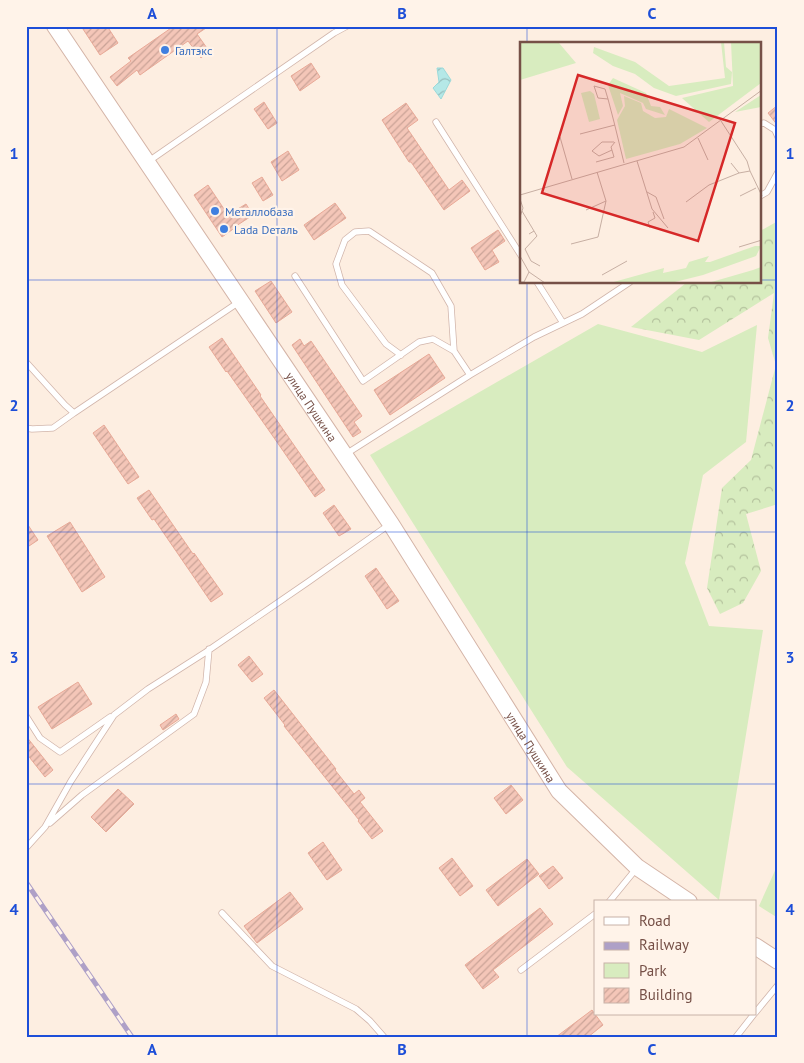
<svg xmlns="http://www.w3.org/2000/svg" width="804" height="1063" font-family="'PT Sans',sans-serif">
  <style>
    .green { fill: #d8ecbf }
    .forest { fill: url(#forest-crowns) }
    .water { fill: url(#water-waves); stroke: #9bdada }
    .building { fill: url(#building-hatch); stroke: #e8a997 }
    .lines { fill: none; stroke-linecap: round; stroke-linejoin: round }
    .service-casing { stroke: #d1b5ab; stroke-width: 7 }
    .secondary-casing { stroke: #d4b4a7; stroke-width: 18 }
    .service { stroke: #fff; stroke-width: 5.5 }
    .secondary { stroke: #fff; stroke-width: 16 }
    .rail-casing { stroke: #aea0c7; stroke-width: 5 }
    .rail { stroke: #fff3e9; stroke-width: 3; stroke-dasharray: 9; stroke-linecap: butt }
    .grid { fill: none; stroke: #1d4ed8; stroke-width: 1; stroke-opacity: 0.55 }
    .shop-dot { fill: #3f7fe0; stroke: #fff3e9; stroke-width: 2 }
    .labels { text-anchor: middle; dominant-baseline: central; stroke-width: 4.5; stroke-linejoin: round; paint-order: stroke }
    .shop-label { font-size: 12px; fill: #366cbe; stroke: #fff3e9; text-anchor: start }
    .street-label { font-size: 12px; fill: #765047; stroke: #fff3e9 }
    .inset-road { fill: none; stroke: #c7afa3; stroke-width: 1 }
    .view { fill: #d62828; fill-opacity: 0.15; stroke: #d62828; stroke-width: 2.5 }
    .inset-edge { fill: none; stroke: #765047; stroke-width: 2.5 }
    .neatline { fill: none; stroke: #1d4ed8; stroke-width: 2 }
    .grid-label { font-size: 16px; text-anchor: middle; font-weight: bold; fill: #1d4ed8 }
  </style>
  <defs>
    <pattern id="forest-crowns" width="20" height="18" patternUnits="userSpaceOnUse" patternTransform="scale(1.25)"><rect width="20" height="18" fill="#d8ecbf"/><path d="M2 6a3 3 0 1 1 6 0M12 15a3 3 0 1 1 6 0" fill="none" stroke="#b4c29d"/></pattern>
    <pattern id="water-waves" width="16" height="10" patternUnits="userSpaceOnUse" patternTransform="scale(1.25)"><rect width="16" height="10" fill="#b5e8e7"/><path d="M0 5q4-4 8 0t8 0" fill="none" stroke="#98bebd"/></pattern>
    <pattern id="building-hatch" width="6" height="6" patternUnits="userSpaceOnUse" patternTransform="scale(1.25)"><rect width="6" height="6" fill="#f4c6b8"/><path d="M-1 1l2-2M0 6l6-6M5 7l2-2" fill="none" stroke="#caa397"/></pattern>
  </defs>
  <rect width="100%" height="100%" fill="#fdeee1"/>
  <path class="green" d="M598 324 702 352 757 325 746 442 703 475 685 563 709 626 763 630 719 900 567 767 370 455Z
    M778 864V918L759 906Z"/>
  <path class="forest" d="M778 221V504L746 514 761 571 743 603 720 614 707 588 722 488 751 460 776 365 768 338 774 293 699 340 631 327 686 283 760 282V231Z"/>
  <path class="water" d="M437 68H443L451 80 441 99 433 88 439 82Z"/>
  <path class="building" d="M81 26H107L118 43 100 55Z
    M174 26H209L197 34 209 51 201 58 188 41 140 75 137 70 117 86 110 77 131 61 128 58Z
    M311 63 320 77 300 91 291 76Z
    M264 102 277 123 268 129 254 109Z
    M406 103 418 120 407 128 449 190 462 180 470 191 444 210 411 162H409L382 120Z
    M778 105V126L768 113Z
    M288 151 299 170 282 181 271 162Z
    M262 177 273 195 263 201 252 183Z
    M208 185 228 215 246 204 253 215 236 226V227L222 237 194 195Z
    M335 203 346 218 314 240 304 225Z
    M498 230 505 241 492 250 499 262 485 270 471 248Z
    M271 281 292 312 276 323 255 291Z
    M222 338 261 395 260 396 325 490 315 497 270 432 227 371 226 372 209 347Z
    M300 339 304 346 311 341 362 416 354 422 361 432 353 437 292 345Z
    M429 354 445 378 390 415 374 390Z
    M104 425 139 477 128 484 93 433Z
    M149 490 193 554 194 553 223 594 211 602 154 519 152 520 137 498Z
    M334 505 351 529 339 536 323 513Z
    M26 522 38 540 26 548Z
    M70 522 105 577 82 592 47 536Z
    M376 568 399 601 387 609 365 576Z
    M249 656 263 674 252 682 238 665Z
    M78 682 92 704 52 729 38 707Z
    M274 690 336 769 335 770 354 794 359 790 365 798 360 802 383 831 372 839 358 821 359 820 284 726 285 725 264 698Z
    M176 714 179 719 163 730 160 725Z
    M26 736 53 770 45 777 26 753Z
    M511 785 523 800 506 814 494 798Z
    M118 789 134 804 106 832 91 817Z
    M323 842 342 870 327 880 308 853Z
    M452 858 473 886 460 896 439 868Z
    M527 859 539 874 498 906 486 890Z
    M553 866 563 878 549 889 539 876Z
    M290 892 303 909 257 943 244 926Z
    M540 908 553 924 493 970 499 977 483 989 465 965Z
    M592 1010 603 1025 588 1037H556Z"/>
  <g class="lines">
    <defs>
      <path id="service" d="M436 122 522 257
        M760 124 764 123 775 130 778 137
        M149 161 334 33 347 26
        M760 196 767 192 778 172
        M295 276 363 381 419 342 433 339 454 351 470 375
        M537 282 563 323
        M401 355 386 344 342 285 336 264 345 240 355 232 369 231 432 273 451 306 454 351
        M26 362 65 405 74 413 239 302
        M26 428 32 429 53 428 74 413
        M346 454 470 375 534 337 582 314 630 282
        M26 716 40 738 60 752 110 717
        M50 823 82 795 194 714 206 682 209 649
        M26 848 45 827 71 781 114 715 148 689 206 652 308 582 390 524
        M609 902 636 869
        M222 913 272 966 356 1009 370 1021 384 1037
        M521 970 595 914
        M755 1013 778 985
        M736 1037 754 1014"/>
      <g id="secondary">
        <path id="s1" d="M55 26 391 524 559 791 637 867 689 902"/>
        <path d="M755 946 778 961"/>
      </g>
    </defs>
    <use href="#service" class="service-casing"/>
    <use href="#secondary" class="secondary-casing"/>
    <use href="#service" class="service"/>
    <use href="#secondary" class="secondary"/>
    <defs>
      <path id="rail" d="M26 882 132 1037"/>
    </defs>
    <use href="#rail" class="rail-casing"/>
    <use href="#rail" class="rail"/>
  </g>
  <path class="grid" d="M277 26V1037M527 26V44M26 280H522M760 280H778M527 282V1037M26 532H778M26 784H778"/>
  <g class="shop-dot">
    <circle cx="165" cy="50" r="5"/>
    <circle cx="215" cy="211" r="5"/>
    <circle cx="224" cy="229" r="5"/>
  </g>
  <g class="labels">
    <g class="shop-label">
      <text x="175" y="50">Галтэкс</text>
      <text x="225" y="211">Металлобаза</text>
      <text x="234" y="229">Lada Dеталь</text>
    </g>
    <g class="street-label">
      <text stroke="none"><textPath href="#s1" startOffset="459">улица Пушкина</textPath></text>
      <text stroke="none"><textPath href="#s1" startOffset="864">улица Пушкина</textPath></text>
    </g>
  </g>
  <g transform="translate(520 42)">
    <rect width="241" height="241" fill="#fdeee1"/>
    <path d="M0 0 39 1 56 21 0 38ZM211 0H241V41L189 80 162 56 213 44ZM70 49 74 52 80 77 69 80 61 51ZM241 53V65L215 70ZM104 54 121 61 123 69 135 76 146 75 149 67 187 86 160 102 106 117 97 78 105 64Z" fill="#d8ecbf"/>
    <path d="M201 0H204L206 25 212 30 211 42 156 54 134 46 115 32 93 24 73 11 74 5 115 20 149 44 205 36ZM93 36 126 51 131 64 140 65 145 73 126 67 123 61 100 51 103 64 98 73 88 43ZM235 204H241L236 214 183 233 151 241H90L144 226 143 231 166 226 169 220 189 214 185 220H190ZM241 225V241H188L233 228Z" fill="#d8ecbf"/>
    <path class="inset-road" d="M88 57 78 56 74 44 85 47 88 57 94 80 104 121M201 79 227 119 230 129 219 131 211 121M60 92 95 83M40 95 52 137M178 96 188 118M92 108 79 114 72 109 82 100H94M117 119 132 167 148 186M76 120 94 115 91 105 95 100M230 129 242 154M127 150 136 155 144 177M0 153 164 105 242 48M220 154 236 146M0 157 3 166 0 175M166 160 189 143 219 131M66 168 86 159 77 130M2 169 14 189 9 192M130 186 128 180 135 176 133 170M14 189 17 194 5 207 11 219 20 224M51 202 78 195 86 159M219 205 242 198M0 214 9 230 25 241M82 233 107 219M0 240H4L9 230"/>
    <path class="view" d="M58 33 215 81 178 199 22 151Z"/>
    <rect width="241" height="241" class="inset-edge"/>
  </g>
  <rect width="804" height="1063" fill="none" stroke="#fff3e9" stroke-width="55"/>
  <rect x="594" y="900" width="162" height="115" fill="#fff3e9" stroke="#c8b2a8"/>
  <rect x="604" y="917" width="25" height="8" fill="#ffffff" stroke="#c8b2a8"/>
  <text x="639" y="926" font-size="15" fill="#765047">Road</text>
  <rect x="604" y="942" width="25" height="8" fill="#aea0c7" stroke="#c8b2a8"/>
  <text x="639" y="950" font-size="15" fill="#765047">Railway</text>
  <rect x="604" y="963" width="25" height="15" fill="#d8ecbf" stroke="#c8b2a8"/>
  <text x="639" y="976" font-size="15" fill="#765047">Park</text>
  <rect x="604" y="988" width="25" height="15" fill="url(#building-hatch)" stroke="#c8b2a8"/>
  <text x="639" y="1000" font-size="15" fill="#765047">Building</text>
  <rect x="28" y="28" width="748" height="1008" class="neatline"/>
  <g class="grid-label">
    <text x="152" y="19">A</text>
    <text x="402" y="19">B</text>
    <text x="652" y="19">C</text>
    <text x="14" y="159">1</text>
    <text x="790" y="159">1</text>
    <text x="14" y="411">2</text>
    <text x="790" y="411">2</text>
    <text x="14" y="663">3</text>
    <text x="790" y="663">3</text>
    <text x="14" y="915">4</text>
    <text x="790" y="915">4</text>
    <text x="152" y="1055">A</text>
    <text x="402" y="1055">B</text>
    <text x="652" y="1055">C</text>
  </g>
</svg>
